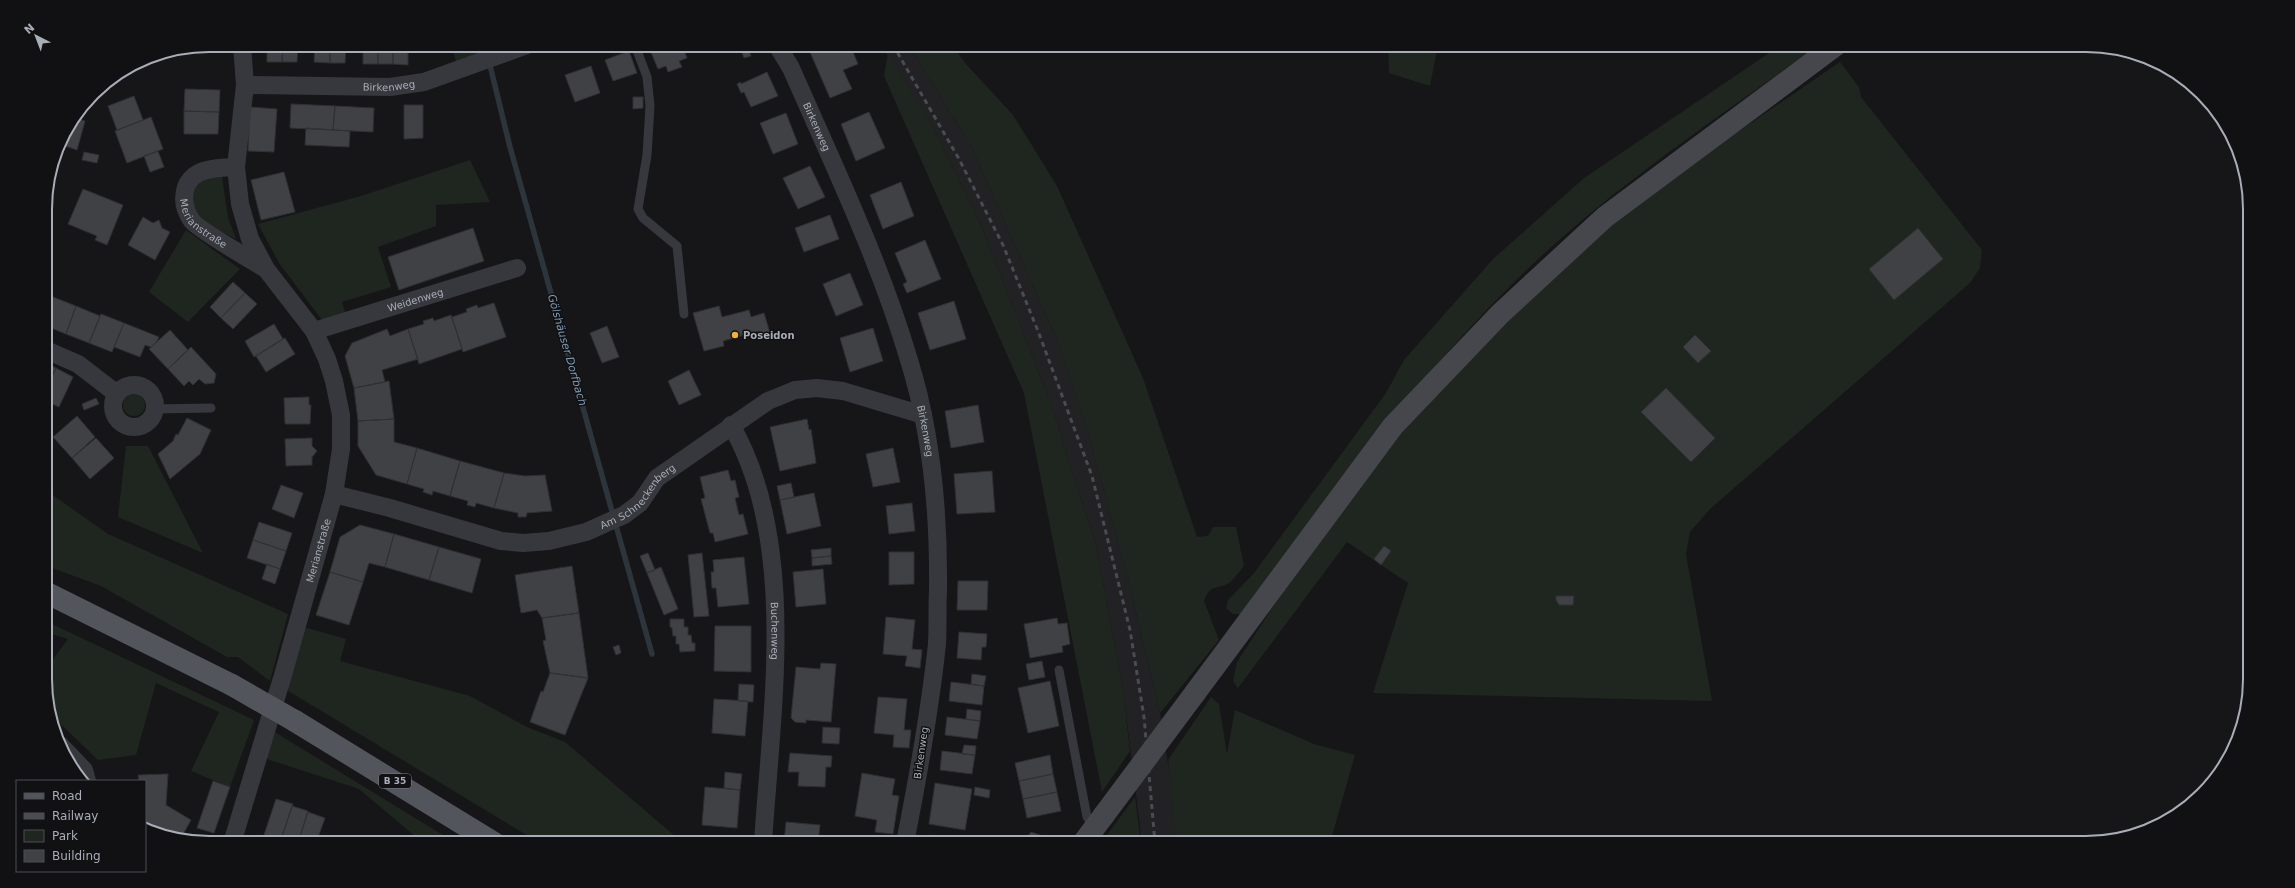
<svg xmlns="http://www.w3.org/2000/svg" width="2295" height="888" font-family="'DejaVu Sans',sans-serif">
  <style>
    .built { fill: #222225 }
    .green { fill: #1e261f }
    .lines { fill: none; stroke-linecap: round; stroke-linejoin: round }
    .stream { stroke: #2c353c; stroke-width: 5.5 }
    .building { fill: #404145; stroke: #303034 }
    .lane { stroke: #37383d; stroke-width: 9 }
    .street { stroke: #37383d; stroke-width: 18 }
    .secondary { stroke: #45474d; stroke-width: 22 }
    .primary { stroke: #53555c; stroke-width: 22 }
    .rail { stroke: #4a4c52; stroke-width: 3; stroke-dasharray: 5 4; stroke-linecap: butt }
    .secondary-bridge { stroke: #45474d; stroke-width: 22 }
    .primary-bridge { stroke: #53555c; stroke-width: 22 }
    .poi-dot { fill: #f2b134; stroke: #111113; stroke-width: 1.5 }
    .labels { text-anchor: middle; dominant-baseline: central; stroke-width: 3; stroke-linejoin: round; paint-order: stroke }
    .shield { fill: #111113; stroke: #7b7e86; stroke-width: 1 }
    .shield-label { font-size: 9px; font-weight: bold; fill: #a8adb8 }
    .street-label { font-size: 10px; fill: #a8adb8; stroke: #111113 }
    .poi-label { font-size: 10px; font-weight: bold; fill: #a8adb8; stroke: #111113; text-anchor: start }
    .water-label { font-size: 11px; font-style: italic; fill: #7f9bb3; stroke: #111113 }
    .rim { fill: none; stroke: #a8adb8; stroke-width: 2 }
  </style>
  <rect width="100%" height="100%" fill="#161618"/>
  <path class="built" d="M881 45H909L972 148 1055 335 1090 440 1129 583 1160 713 1171 783 1176 843H1142L1123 689 1096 545 1050 402 981 225 933 127Z"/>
  <path class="green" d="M451 45H516L459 71Z
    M909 45H952L966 64 1013 115 1057 186 1143 378 1197 537 1208 536 1213 527H1236L1244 566C1240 571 1234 579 1229 583 1216 590 1210 584 1204 601L1219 640 1160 713 1129 583 1090 440 1055 335 972 148Z
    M1388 45H1438L1430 86 1389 73Z
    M1781 45H1818C1722 115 1621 181 1535 262 1423 368 1334 493 1241 614H1233L1226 608 1228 600 1254 573 1386 393 1404 360 1493 259 1584 178Z
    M888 54 933 127 981 225 1050 402 1096 545 1123 689 1130 751 1102 792 1024 393 884 76Z
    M1840 62 1859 87 1861 97 1982 250 1980 268 1970 283 1710 509 1690 532 1686 554 1712 701 1373 693 1408 583 1347 542 1238 688 1233 681 1237 662 1295 573 1422 405 1497 328 1637 201Z
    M470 160 490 202 436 205V226L378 247 391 287 342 302 346 315 322 320 279 263 258 224 361 196Z
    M212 176H222L228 217 236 239C225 233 210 227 201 219 183 202 192 184 212 176Z
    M186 230 240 269 188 322 149 292Z
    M123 405a11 11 0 1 1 22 0a11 11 0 1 1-22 0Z
    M126 446H148L203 553 118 517Z
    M47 491 108 534 288 614 270 681 238 657H227L101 586 47 566Z
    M48 622 254 720 230 787 191 771 219 712 156 683 136 755 98 760 49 713 48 666 68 639 48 633Z
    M304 627 346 639 340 661 470 696 527 727 565 742 683 843H540L285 689Z
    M1211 697 1219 704 1227 754 1235 710 1314 744 1355 755 1330 843H1176L1168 760Z
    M273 731 456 843H423L359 789 264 758Z
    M1135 797 1141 843H1101Z"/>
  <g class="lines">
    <path class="stream" d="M485 45 510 147 652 654"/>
  </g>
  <path class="building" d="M209 45H220L221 49 187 54 186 50Z
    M267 45H283L282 62H267Z
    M283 45H298L297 62H282Z
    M315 45H330V63L314 62Z
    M330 45H346L345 63H330Z
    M363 45H378V64H363Z
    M378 45H393V64H378Z
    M393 45H408V65L393 64Z
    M648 45H682L687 58 679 61 682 67 668 72 666 66 658 69Z
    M714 45H730L716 51Z
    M739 45H747L751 56 744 58Z
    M827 45H850L858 64 843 70 852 89 830 98 810 52Z
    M629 51 637 73 613 81 605 60Z
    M591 66 600 93 575 102 565 75Z
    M767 72 778 96 751 107 744 92 741 93 737 84 741 82V84Z
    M185 89 220 90 219 112 184 111Z
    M134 96 143 120 117 130 108 106Z
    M633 97H643V108L633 109Z
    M291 104 335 106 333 130 290 128Z
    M404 105H423V138L404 139Z
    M335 106 374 108 373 132 333 130Z
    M250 107 277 109 274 152 248 151Z
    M184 111 219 112 218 134H184Z
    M869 112 885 148 856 161 841 124Z
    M786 113 798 144 773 154 760 123Z
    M151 117 163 149 127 163 115 131Z
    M78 119 85 121 77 150 62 145 60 152 58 151 62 136 75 120 77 121Z
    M306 128 350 131 349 147 305 145Z
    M158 151 164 167 150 172 144 156Z
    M84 152 99 155 97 163 82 160Z
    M810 166 825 197 798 209 783 178Z
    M284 172 295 212 261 220 251 180Z
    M901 182 914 216 883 229 870 195Z
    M83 189 123 205 107 245 95 240 97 236 68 224Z
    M830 215 839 239 804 252 795 228Z
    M143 217 153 223 159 220 162 228 170 232 155 260 128 245Z
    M473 228 484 261 399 290 388 257Z
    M1918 228 1943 259 1894 300 1869 269Z
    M925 240 941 279 907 293 903 284 907 282 895 253Z
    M850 273 863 305 836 316 823 284Z
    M233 282 245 293 221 318 210 307Z
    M245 293 257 304 233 329 221 318Z
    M53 297 76 306 66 334 46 326V313Z
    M954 301 966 339 930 350 918 313Z
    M494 303 506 337 463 352 452 317 467 312 466 309 477 305 478 308Z
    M76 306 100 316 89 343 66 334Z
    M719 306 722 317 749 310 751 317 764 313 770 333 760 336 759 331 723 341 724 346 704 351 693 313Z
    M101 314 124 323 112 352 89 343Z
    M451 315 462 349 419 364 408 329 424 324 423 321 433 318 434 321Z
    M124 323 159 337 156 343 151 347 145 345 140 357 114 347Z
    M274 324 283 339 254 357 245 341Z
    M607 326 619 357 602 363 590 333Z
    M873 328 883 361 850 372 840 338Z
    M387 329 390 336 408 329 418 359 382 370 385 382 354 388 345 356 352 343Z
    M170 330 188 350 168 369 149 349Z
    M1695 335 1711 351 1698 363 1683 347Z
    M285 338 295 354 266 372 256 356Z
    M191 347 216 374 214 383 205 384 199 379 193 385 189 381 184 386 168 369Z
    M46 363 56 368 46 389Z
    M56 368 73 377 59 407 46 401V389Z
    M689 370 701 395 679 405 668 381Z
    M389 381 394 419 358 421 354 388Z
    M1666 388 1715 438 1691 462 1641 412Z
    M309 397V405H311L310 424H285L284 398Z
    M96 398 99 404 84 410 82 404Z
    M978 405 984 442 951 448 945 411Z
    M77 416 95 437 72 458 53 437Z
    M187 418 211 430 200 454 170 479 158 454 173 441 176 434 178 435Z
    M394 419V442L417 448 407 484 376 475 358 446V421Z
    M807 419 809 430 811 429 816 463 780 471 770 427Z
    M96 438 114 458 90 479 72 458Z
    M312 438V446L317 451 312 457V465L286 466 285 439Z
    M417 448 460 461 450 496 433 491 432 495 423 492 424 489 407 484Z
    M893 448 900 482 873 487 866 454Z
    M460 461 504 473 494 508 476 503 475 507 467 505 468 501 450 496Z
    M728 470 731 481 735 480 739 497 735 498 739 515 743 514 748 534 715 542 713 533H710L701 499 705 498 700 477Z
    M992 471 995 512 957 514 954 474Z
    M504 473 525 476 545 475 552 511 527 513 526 517H518V513L494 508Z
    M791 483 794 497 780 500 777 486Z
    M281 485 303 493 294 518 272 509Z
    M814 493 821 526 787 534 780 500Z
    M912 503 915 531 889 534 886 506Z
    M259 522 292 533 286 551 253 540Z
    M360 525 394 534 385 567 369 563 363 582 330 572 340 537Z
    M394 534 439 547 429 580 385 567Z
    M253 540 286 551 280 569 247 558Z
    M1384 546 1391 551 1381 565 1374 559Z
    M439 547 481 559 472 593 429 580Z
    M831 548V556L812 558 811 550Z
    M889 552H914V584L889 585Z
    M648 553 655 570 647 573 640 556Z
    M702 553 709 616 694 617 688 555Z
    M831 556 832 564 812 566V558Z
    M744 557 749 604 718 607 716 588H712L711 572H714L713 560Z
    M267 564 280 569 275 584 262 579Z
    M572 566 579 613 542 618 537 610 521 613 515 575Z
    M661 567 678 609 664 615 647 573Z
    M823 569 826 604 796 607 793 572Z
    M330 572 363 582 349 625 316 615Z
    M958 581H988L987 610H957Z
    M1556 596H1574L1573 605H1559L1556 600Z
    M579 613 588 678 550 673 543 641 546 640 542 618Z
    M886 617 915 620 912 649 922 650 920 668 905 666 907 656 883 654Z
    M1057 618 1058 624 1067 623 1070 644 1062 646 1063 652 1030 658 1024 624Z
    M670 619H684V627H688V635H691L692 643H695V651L680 652 679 644H676V636H673L672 628 670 627Z
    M715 626H751V672L714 671Z
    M959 632 987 634 986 647H982L981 660 957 658Z
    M619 645 621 653 616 655 613 647Z
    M1042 661 1045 677 1029 680 1026 664Z
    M821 663 836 664 831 722 806 720V723L795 722 791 718 796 667 820 669Z
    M550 673 588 678 565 735 530 722 541 691 543 692Z
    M972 674 986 676 984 686 971 684Z
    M1050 681 1059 726 1028 733 1018 688Z
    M951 682 984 686 982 705 949 701Z
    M739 684 754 685 753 702 738 701Z
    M878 697 907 699 904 730H911L909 748 893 747 894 735 874 733Z
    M714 699 748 701 745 736 712 733Z
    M967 709 981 711 980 721 966 719Z
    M947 717 980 721 977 739 945 735Z
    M823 727 840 728 839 744 822 743Z
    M964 745 976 746 975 755 962 754Z
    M942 751 975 755 972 774 940 770Z
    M790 753 832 756 831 767H826L825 787 798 786 799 772H788Z
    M1050 755 1053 774 1019 781 1015 763Z
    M725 772 742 774 740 790 724 788Z
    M862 773 895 779 892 795 899 796 893 834 875 832 877 820 855 816Z
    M168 774 166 805 191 820 181 838 168 836 154 827 149 831 145 829V781H139L138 775Z
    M1053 774 1057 792 1023 799 1019 781Z
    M213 781 230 787 214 833 197 828Z
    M935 783 972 789 965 830 929 824Z
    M705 787 740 790 737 828 702 825Z
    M975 787 990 790 989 798 974 795Z
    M1057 792 1061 811 1027 818 1023 799Z
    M276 799 293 804 281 840 264 835Z
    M292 806 308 811 298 843H285L280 842Z
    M308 812 325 818 316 843H298Z
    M786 822 820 825 818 843H784Z
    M1031 832 1043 836 1038 843H1018L1021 839 1024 841Z
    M929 835 947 839 946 843H928Z
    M729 838 744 839 743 843H728Z"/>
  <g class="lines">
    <path class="lane" d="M635 45 647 77 650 106 647 155 638 209 643 218 677 246 684 314
      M155 409 211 408
      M1059 670 1087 817 1095 827"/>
    <g class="street">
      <path id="s1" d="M777 45 791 68C833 164 879 259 909 360 932 434 939 513 938 591 937 608 938 626 937 644 930 710 918 777 905 843"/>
      <path id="s2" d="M245 85 390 87 424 82 527 45"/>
      <path id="s3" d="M236 167C218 168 194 167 186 187 182 199 185 211 192 221 200 231 250 259 264 268"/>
      <path id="s4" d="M314 331 517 268"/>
      <path d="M46 350 78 364 117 394"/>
      <circle cx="134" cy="406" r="21"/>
      <path id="s5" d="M731 425C799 542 771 713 763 843"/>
      <path id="s6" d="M334 494 390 508 501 541 523 543 549 541 586 532 624 515 640 503 657 478 768 401 795 390 817 388 843 391 923 415"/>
      <path d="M59 744 84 770 87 781"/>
      <path id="s7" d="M232 843 283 675 334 494 341 449V415L334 381 327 359 314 331 266 269 250 239 240 204 236 167 245 85 242 45"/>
    </g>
    <path class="secondary" d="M1195 693 1393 426 1500 314 1605 217 1836 45
      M1083 843 1104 815"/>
    <path class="primary" d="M47 593 232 685
      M295 721 494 843"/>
    <path class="rail" d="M893 45 959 159 1003 245 1038 331 1092 476 1130 630 1144 717 1155 843"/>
    <path class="secondary-bridge" d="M1104 815 1195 693"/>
    <path class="primary-bridge" d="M232 685 295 721"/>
  </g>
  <circle class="poi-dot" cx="735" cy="335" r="4"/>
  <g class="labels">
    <rect class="shield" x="379" y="774" width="32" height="14" rx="3"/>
    <g class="shield-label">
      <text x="395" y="781">B 35</text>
    </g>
    <g class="street-label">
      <text stroke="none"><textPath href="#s2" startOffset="144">Birkenweg</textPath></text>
      <text stroke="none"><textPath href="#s1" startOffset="91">Birkenweg</textPath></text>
      <text stroke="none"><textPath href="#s3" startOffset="102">Merianstraße</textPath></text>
      <text stroke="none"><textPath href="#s4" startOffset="106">Weidenweg</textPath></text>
      <text stroke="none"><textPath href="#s1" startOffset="415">Birkenweg</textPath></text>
      <text stroke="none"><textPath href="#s6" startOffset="324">Am Schneckenberg</textPath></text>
      <text stroke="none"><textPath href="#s7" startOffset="305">Merianstraße</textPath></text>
      <text stroke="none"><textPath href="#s5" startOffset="213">Buchenweg</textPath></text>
      <text transform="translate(921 753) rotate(-82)">Birkenweg</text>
    </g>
    <g class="poi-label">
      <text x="743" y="335">Poseidon</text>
    </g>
    <g class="water-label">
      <text transform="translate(567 350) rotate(74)">Gölshäuser Dorfbach</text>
    </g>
  </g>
  <path d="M0 0H2295V888H0ZM209 52H2086A157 157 0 0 1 2243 209V679A157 157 0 0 1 2086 836H209A157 157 0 0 1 52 679V209A157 157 0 0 1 209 52Z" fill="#111113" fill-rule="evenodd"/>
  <path class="rim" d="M209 52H2086A157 157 0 0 1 2243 209V679A157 157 0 0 1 2086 836H209A157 157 0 0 1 52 679V209A157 157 0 0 1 209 52Z"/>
  <rect x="16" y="780" width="130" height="92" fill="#111113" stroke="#4d4f55"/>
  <rect x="24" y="793" width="20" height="6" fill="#53555c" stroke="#4d4f55"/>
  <text x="52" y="800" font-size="12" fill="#a8adb8">Road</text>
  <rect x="24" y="813" width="20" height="6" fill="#4a4c52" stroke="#4d4f55"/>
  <text x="52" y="820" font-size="12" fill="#a8adb8">Railway</text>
  <rect x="24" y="830" width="20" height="12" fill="#1e261f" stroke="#4d4f55"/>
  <text x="52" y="840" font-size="12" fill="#a8adb8">Park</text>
  <rect x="24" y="850" width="20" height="12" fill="#404145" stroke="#4d4f55"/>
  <text x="52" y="860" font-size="12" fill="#a8adb8">Building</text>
  <g transform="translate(36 36) rotate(318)" stroke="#111113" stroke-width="3" paint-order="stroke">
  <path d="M0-3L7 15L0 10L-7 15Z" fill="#a8adb8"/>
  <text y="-6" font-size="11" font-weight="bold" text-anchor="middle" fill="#a8adb8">N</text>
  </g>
</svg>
